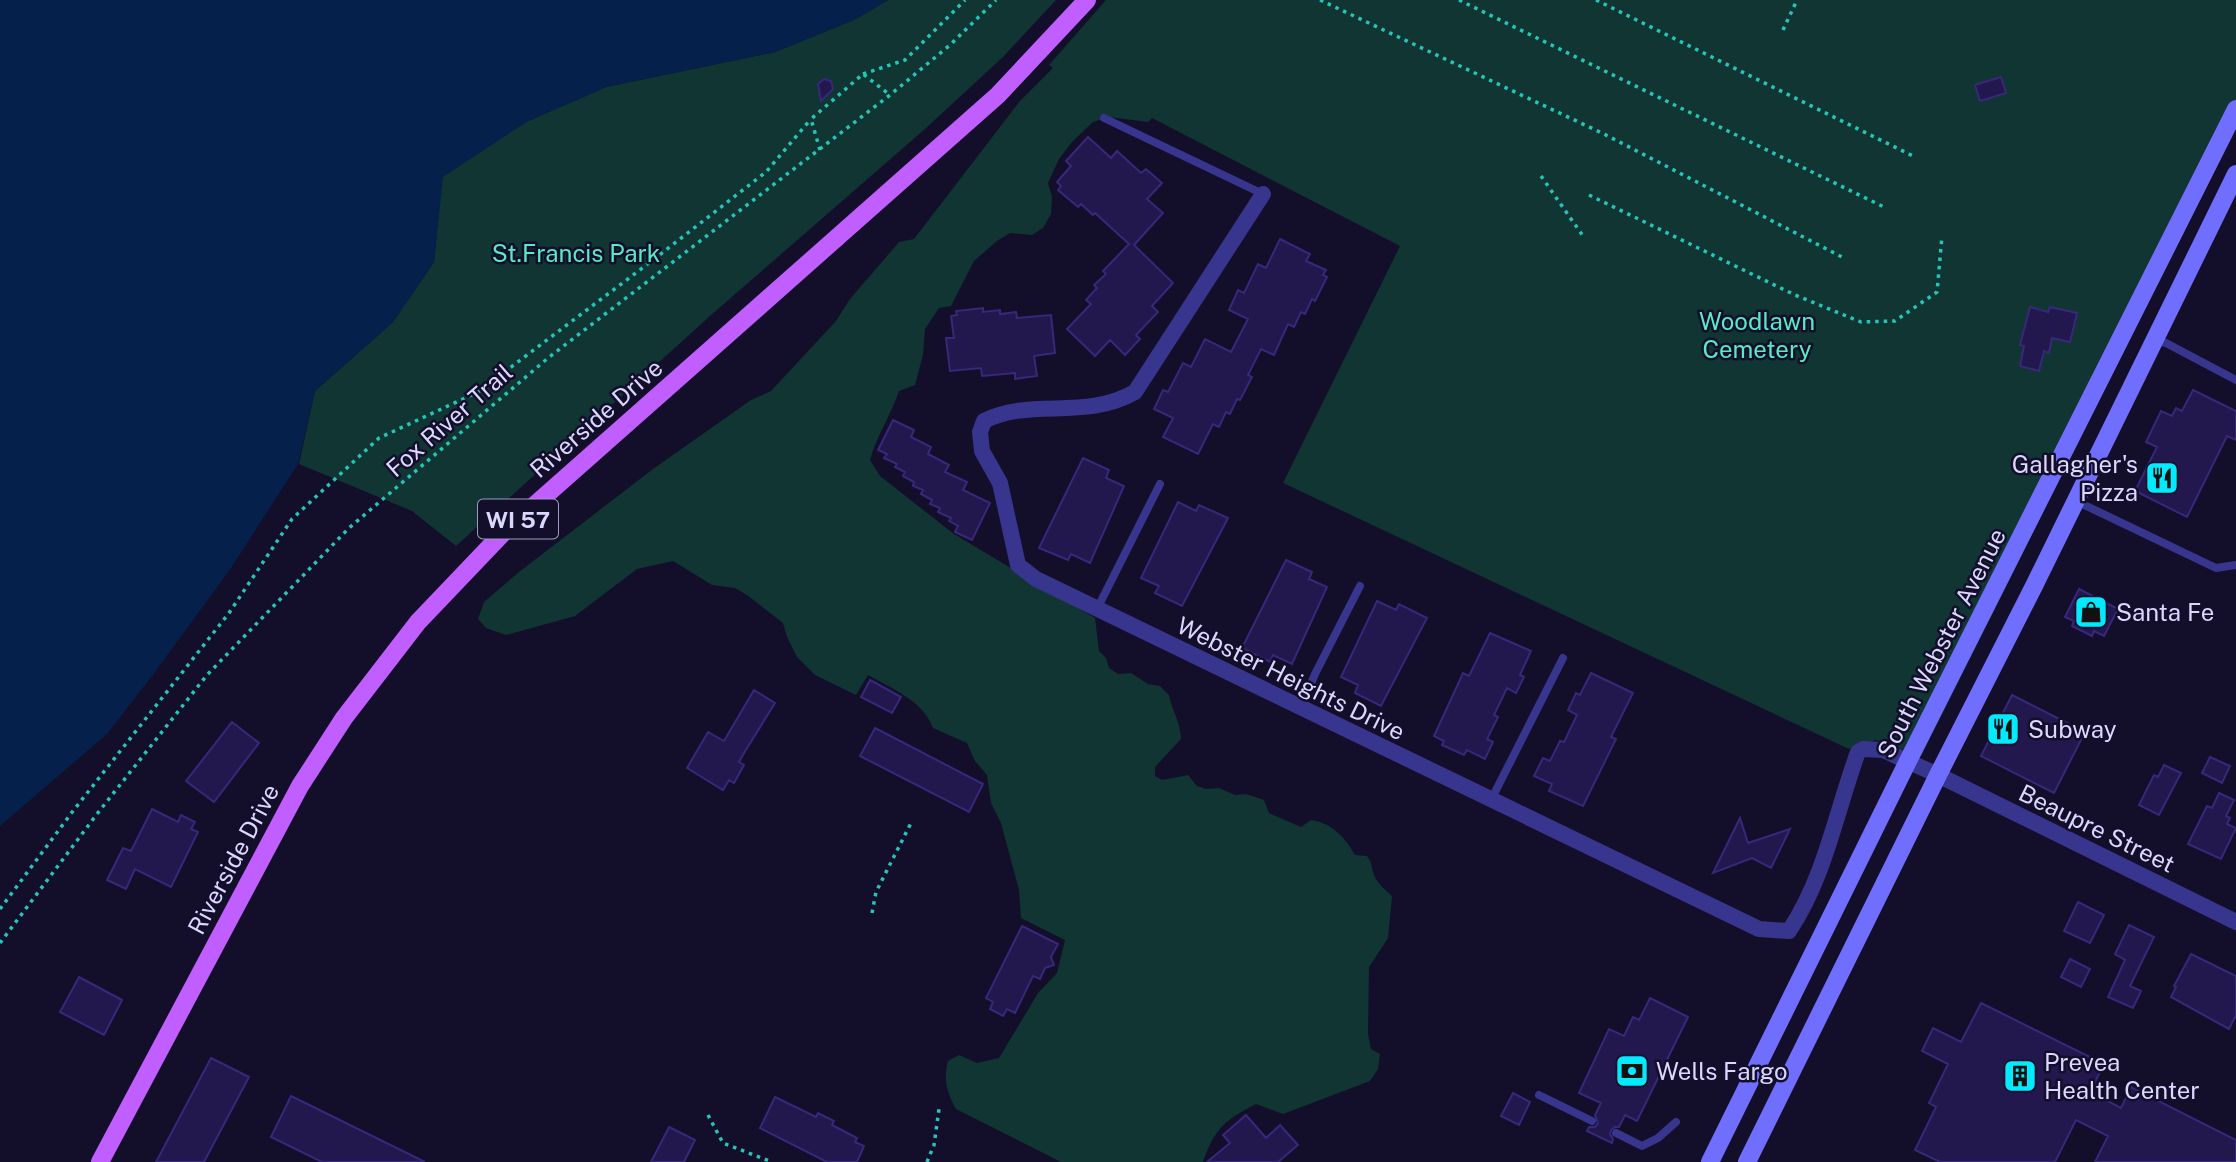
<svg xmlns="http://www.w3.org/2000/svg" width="2236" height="1162" font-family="'Public Sans',sans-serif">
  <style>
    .green { fill: #103533 }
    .water { fill: #06204c }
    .building { fill: #22184d; stroke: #38287b; stroke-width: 2 }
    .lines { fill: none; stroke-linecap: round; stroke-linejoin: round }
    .path { stroke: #25c5b9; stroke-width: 3.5; stroke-dasharray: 3.5 5; stroke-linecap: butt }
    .lane { stroke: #37358d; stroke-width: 8 }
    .street { stroke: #37358d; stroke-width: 16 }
    .secondary { stroke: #706eff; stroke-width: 18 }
    .primary { stroke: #c15eff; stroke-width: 18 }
    .labels { text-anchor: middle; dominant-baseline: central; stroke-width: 5; stroke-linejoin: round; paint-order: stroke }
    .shield { fill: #130e2a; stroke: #9f9bbf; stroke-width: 2 }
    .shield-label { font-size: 23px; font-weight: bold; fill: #dbd7ff }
    .park-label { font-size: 24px; fill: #58eac4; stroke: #130e2a }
    .street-label { font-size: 24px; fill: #dbd7ff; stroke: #130e2a }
    .poi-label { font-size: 24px; fill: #dbd7ff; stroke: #130e2a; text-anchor: start }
  </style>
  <rect width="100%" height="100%" fill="#130e2a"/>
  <path class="green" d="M888 0H1056L1003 57 925 129 710 316 456 546 412 511 299 464 315 391 393 322 434 262 442 177 526 122 606 87 775 52 856 19Z
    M1106 0H2236V128L1921 756 1876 740 1849 749 1283 483 1400 246 1152 118 1148 122 1109 117 1093 122 1072 142 1059 159 1048 183 1052 197 1051 214 1043 228 1032 235 1010 233 997 241 974 261 951 306 939 308 925 329 923 355 915 385 899 391C891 415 877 435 870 460L880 476 954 534 1095 618 1099 651 1106 658 1109 668 1118 674 1131 673 1148 684 1160 686 1169 695C1172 711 1181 723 1181 739L1155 767V776L1162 780 1188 775 1197 786 1206 789 1219 788 1235 795 1246 794 1264 800 1269 813 1301 827 1311 820C1332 823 1345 837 1355 855L1367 856C1372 863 1371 864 1373 872 1375 881 1385 890 1392 896L1388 938 1369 967 1368 1034 1371 1049 1380 1054 1378 1069 1370 1081 1283 1114 1256 1104C1225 1120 1215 1128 1203 1162H1061L956 1109C947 1093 943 1079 948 1061L959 1055 977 1063 999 1058 1038 993 1057 973 1065 940 1021 918 1019 890 1001 823 991 803 987 775 975 761 967 743 933 728C923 701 893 689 868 675L856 695 815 675 797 657 787 637 783 623 747 595 735 588 712 585 673 561 637 569 575 616 506 635 486 628 478 619 484 602 519 572 653 469 751 400 771 391 836 321 850 299 899 242 914 239 1020 101 1053 68 1049 65Z"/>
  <path class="water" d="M0 0H888L856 19 775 52 606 87 526 122 443 177 434 262 393 322 315 391 298 464 231 568 152 676 107 734 0 826Z"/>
  <path class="building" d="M2001 77 2006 93 1980 101 1975 85Z
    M824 79 831 81 833 89 821 101 818 84Z
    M1088 137 1111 158 1117 151 1141 173 1146 169 1162 183 1147 199 1163 213 1134 245 1173 283 1152 306 1158 312 1136 335 1140 339 1125 355 1110 340 1095 356 1067 329 1091 304 1086 300 1097 288 1094 285 1106 274 1103 271 1129 244 1095 213 1093 215 1081 204 1078 207 1058 190 1061 186 1057 182 1071 166 1066 161Z
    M1280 239 1310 254 1306 261 1326 270 1323 275 1327 277 1315 301 1312 299 1305 314 1301 312 1294 327 1288 324 1274 355 1261 349 1248 375 1252 377 1240 400 1237 399 1230 414 1226 412 1219 427 1213 424 1198 454 1163 437 1173 418 1154 409 1163 390 1168 392 1183 363 1191 367 1205 339 1231 352 1248 319 1229 310 1238 290 1244 293 1258 264 1266 268Z
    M2030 307 2048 312 2050 307 2077 313 2070 342 2052 338 2049 353 2044 351 2039 371 2020 366 2024 346 2020 345Z
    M983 308V312L1000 310V314L1016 312 1017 318 1051 315 1055 353 1034 356 1037 376 1015 379V373L982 376 981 368 950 371 946 338H954L951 316 957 315 956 311Z
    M2193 390 2236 411V440L2227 436 2187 517 2135 491 2157 447 2146 442 2161 411 2172 416 2176 408 2182 411Z
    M893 420 914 430 911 437 931 447 928 454 949 465 945 472 967 482 963 490 990 503 972 540 955 532 958 526 949 521 951 518 938 512 940 508 930 504 932 500 921 494 923 490 913 486 914 482 903 476 905 472 895 467 897 464 884 458 887 454 878 450Z
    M1083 458 1109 470 1106 478 1124 486 1090 563 1071 554 1068 560 1039 548Z
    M1178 502 1196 511 1199 505 1228 518 1182 606 1155 593 1159 586 1141 578Z
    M1286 560 1312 572 1309 579 1327 587 1292 664 1273 655 1270 662 1242 648Z
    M2079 589 2118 609 2104 636 2094 631 2092 636 2072 626 2074 621 2065 617Z
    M1377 601 1396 610 1399 604 1427 618 1381 706 1355 693 1358 685 1341 677Z
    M1490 633 1531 651 1520 675 1524 677 1516 693 1507 688 1494 715 1498 717 1487 739 1493 742 1485 759 1467 750 1464 755 1442 745 1444 741 1434 736 1463 673 1469 676Z
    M1591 673 1633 693 1611 737 1616 739 1583 806 1549 791 1552 784 1534 776 1543 758 1550 761 1560 741 1564 742 1577 715 1568 710 1576 693 1580 695Z
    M870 680 901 697 892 713 861 697Z
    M754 690 775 703 744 753 739 762 744 765 734 783 729 780 723 790 687 768 708 732 724 741Z
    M2012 695 2085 732 2054 793 1981 756Z
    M232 722 259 743 214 802 186 781Z
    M875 728 983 784 969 812 860 756Z
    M2210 757 2230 766 2222 783 2202 773Z
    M2164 765 2181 773 2159 815 2139 805 2154 775 2158 777Z
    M2219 793 2234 800 2226 816 2230 818 2227 824 2236 828 2221 859 2188 844 2207 806 2212 808Z
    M152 809 178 822 181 815 195 822 191 829 198 832 171 887 135 869 126 889 107 880 123 848 131 851Z
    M1740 818 1748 843 1790 829 1771 868 1752 858 1713 873Z
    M2078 902 2104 915 2090 943 2064 931Z
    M2129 925 2154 937 2130 986 2141 991 2133 1008 2108 997 2125 960 2115 954Z
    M1022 926 1058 944 1051 957 1054 965 1045 968 1040 979 1033 976 1015 1013 1007 1009 1003 1016 990 1009 993 1002 986 998Z
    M2191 954 2236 976V1015L2229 1029 2171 997 2176 987 2174 986Z
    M2070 959 2090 969 2081 987 2061 977Z
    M79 977 122 1000 104 1035 60 1012Z
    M1650 998 1688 1017 1637 1121 1625 1115 1619 1127H1615L1611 1130 1610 1134 1613 1139 1612 1143 1587 1131 1589 1127H1595L1598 1123 1595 1115 1601 1103 1579 1093 1609 1029 1624 1036 1633 1017 1639 1020Z
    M1981 1003 2104 1064 2090 1092 2121 1108 2131 1087 2236 1140V1162H2095L2108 1136 2076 1120 2055 1162H1940L1915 1150 1936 1107 1929 1103 1948 1064 1922 1051 1933 1028 1961 1042Z
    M211 1058 249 1077 204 1162H156Z
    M1513 1093 1530 1102 1519 1125 1501 1116Z
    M291 1096 425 1162H322L271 1137Z
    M775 1097 816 1117 818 1113 834 1121 832 1125 857 1138 855 1142 864 1146 857 1162H827L760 1128Z
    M1246 1115 1266 1138 1280 1125 1298 1145 1278 1162H1207L1230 1143 1223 1135Z
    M669 1127 695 1140 684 1162H651Z"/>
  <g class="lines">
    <path class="path" d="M1320 0 1604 134 1842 257
      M1459 0 1886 208
      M1596 0 1915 157
      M1783 30 1797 0
      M863 74 905 60 965 0
      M820 150 811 119 863 74 890 95
      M1541 176 1583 236
      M1589 195 1795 295 1861 322 1895 321 1937 292 1942 236
      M0 909 73 811 229 613 292 519 379 438 478 392 653 260 766 172 811 119
      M872 913 876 892 912 821
      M0 943 97 814 207 675 349 528 548 358 890 95 950 45 996 0
      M708 1115 723 1143 772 1162
      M927 1162 934 1145 939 1109"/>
    <path class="lane" d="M1104 118 1263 194
      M2154 340 2166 343 2236 380
      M2076 501 2216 568 2236 565
      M1097 609 1160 484
      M1301 708 1315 674 1360 586
      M1491 800 1563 658
      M1539 1095 1592 1121
      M1616 1133 1642 1146 1658 1138 1676 1122"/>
    <path class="street" d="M1263 194 1135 392C1084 421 1032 397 984 421L980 432 982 451 1000 483 1018 565 1036 579 1759 929 1789 931C1825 877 1836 812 1858 752L1863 749 1883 750 1938 775 2236 922"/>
    <path class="secondary" d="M1710 1162 1908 761 2236 109
      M1747 1162 1938 775 2035 584 2236 174"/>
    <path class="primary" d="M100 1162 300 786 344 718 418 622 502 534 998 95 1087 0"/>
  </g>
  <defs>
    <symbol id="restaurant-square" viewBox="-11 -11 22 22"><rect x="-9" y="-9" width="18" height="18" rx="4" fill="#03eaff" stroke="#130e2a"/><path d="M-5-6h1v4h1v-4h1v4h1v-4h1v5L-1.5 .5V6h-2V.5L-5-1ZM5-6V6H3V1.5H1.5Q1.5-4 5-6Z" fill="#111"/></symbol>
    <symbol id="shop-square" viewBox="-11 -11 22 22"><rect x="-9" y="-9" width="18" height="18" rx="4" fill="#03eaff" stroke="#130e2a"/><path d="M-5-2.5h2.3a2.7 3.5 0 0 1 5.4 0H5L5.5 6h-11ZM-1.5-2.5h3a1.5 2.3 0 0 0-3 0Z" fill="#111"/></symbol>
    <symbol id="bank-square" viewBox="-11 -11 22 22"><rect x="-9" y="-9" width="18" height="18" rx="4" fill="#03eaff" stroke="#130e2a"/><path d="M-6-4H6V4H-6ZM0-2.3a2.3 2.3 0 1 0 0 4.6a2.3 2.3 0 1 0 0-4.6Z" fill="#111"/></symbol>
    <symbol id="building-square" viewBox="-11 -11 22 22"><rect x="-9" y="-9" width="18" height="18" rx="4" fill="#03eaff" stroke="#130e2a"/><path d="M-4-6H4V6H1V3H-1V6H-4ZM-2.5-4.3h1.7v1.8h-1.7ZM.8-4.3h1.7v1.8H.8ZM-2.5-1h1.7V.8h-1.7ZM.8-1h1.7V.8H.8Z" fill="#111"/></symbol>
  </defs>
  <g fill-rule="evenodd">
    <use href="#restaurant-square" x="2143" y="459" width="38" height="38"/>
    <use href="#shop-square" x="2072" y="593" width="38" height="38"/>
    <use href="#restaurant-square" x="1984" y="710" width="38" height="38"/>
    <use href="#bank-square" x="1613" y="1052" width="38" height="38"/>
    <use href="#building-square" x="2001" y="1057" width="38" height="38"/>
  </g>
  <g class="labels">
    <rect class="shield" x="478" y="499.5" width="80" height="39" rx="5"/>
    <g class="shield-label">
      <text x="518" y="519">WI 57</text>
    </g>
    <g class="park-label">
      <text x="576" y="253">St.Francis Park</text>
      <text x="1757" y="321">Woodlawn<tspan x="1757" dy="28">Cemetery</tspan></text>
    </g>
    <g class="street-label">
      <text transform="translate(596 418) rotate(-41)">Riverside Drive</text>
      <text transform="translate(449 420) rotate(-41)">Fox River Trail</text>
      <text transform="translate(1941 643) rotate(-63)">South Webster Avenue</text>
      <text transform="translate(1291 678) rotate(26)">Webster Heights Drive</text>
      <text transform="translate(2097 828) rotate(26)">Beaupre Street</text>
      <text transform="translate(233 859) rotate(-62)">Riverside Drive</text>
    </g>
    <g class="poi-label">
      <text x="2138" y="464" text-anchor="end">Gallagher's<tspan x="2138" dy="28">Pizza</tspan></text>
      <text x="2116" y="612">Santa Fe</text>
      <text x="2028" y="729">Subway</text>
      <text x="2044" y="1062">Prevea<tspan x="2044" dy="28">Health Center</tspan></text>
      <text x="1656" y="1071">Wells Fargo</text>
    </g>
  </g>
</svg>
